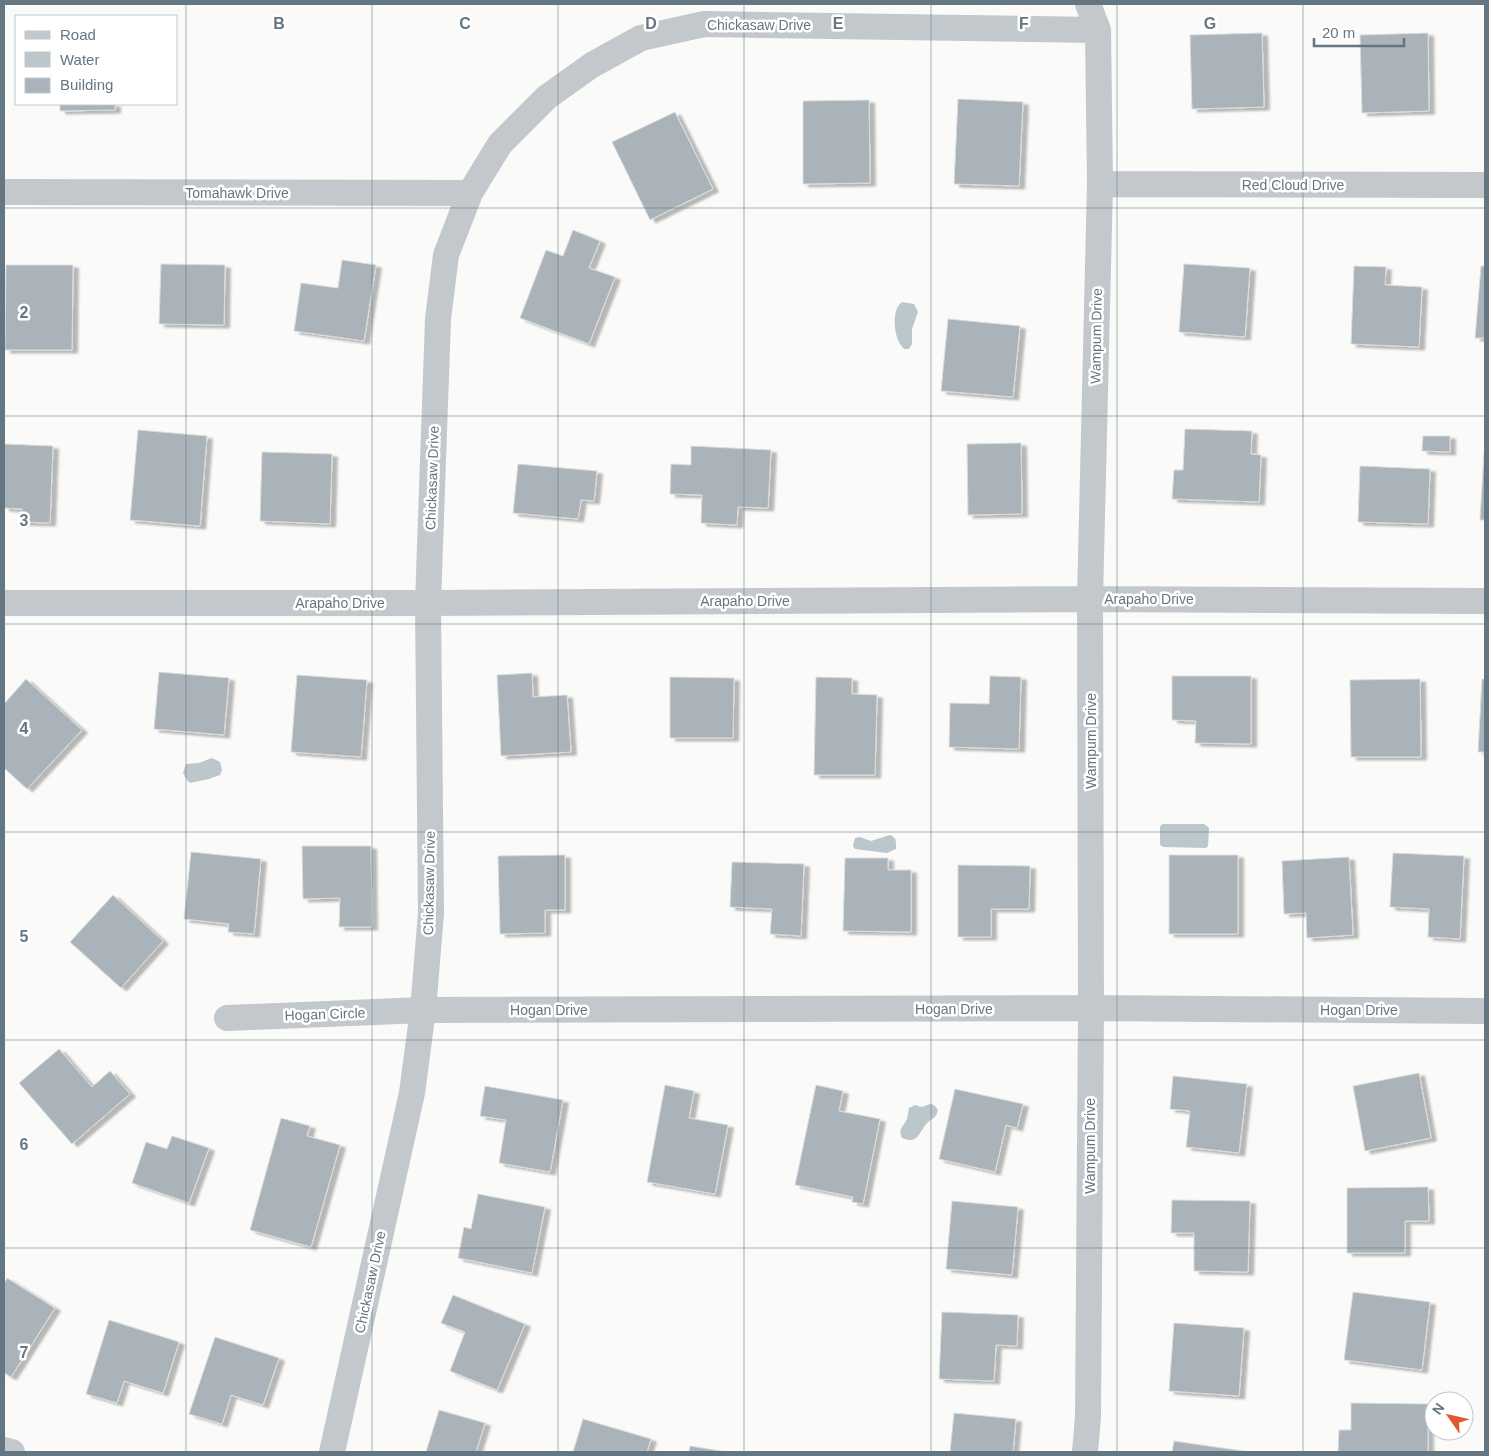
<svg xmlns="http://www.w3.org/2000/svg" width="1489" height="1456" font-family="Arial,sans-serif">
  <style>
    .water { fill: #bbc7cb }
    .building { fill: #aab3b9; stroke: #dcdcda; filter: url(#shadow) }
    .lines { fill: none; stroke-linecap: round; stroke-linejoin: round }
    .minor { stroke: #c3c8cc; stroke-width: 26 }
    .grid { fill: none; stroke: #657683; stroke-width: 1; stroke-opacity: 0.55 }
    .labels { text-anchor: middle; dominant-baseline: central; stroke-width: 5; stroke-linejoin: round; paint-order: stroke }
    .street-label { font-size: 14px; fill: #657683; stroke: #fff }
    .grid-label { font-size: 16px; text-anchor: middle; font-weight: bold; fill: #657683; stroke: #fff; stroke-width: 5; stroke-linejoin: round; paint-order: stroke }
  </style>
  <defs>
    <filter id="shadow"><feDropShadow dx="5.5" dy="3" stdDeviation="1" flood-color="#0004"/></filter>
  </defs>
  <rect width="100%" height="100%" fill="#fafaf8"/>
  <path class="water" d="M902 302 914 304 918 312 912 329V344L909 349H904C894 340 890 311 902 302Z
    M212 758 220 762 222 770 220 775 209 779 190 783 187 780 183 773 186 764 199 763Z
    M1162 824H1204L1209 828 1208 846 1206 848 1163 847 1160 845V827Z
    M890 835C897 838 896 842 896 849L887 853 855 849 853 846 855 838 860 837 871 841Z
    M930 1104 934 1105 938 1110C936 1118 933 1118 928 1122 919 1131 919 1145 902 1138 898 1129 902 1128 906 1121 908 1118 908 1112 909 1108L915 1105 922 1107Z"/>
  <path class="building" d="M1262 33 1264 107 1192 109 1190 35Z
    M1428 33 1429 111 1362 113 1360 35Z
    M958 99 1023 102 1019 186 954 184Z
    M869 100 870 183 803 184V101Z
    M60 104H115V110L60 111Z
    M675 112 713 189 650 220 612 142Z
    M573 230 600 241 589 268 615 277 589 344 520 318 546 250 563 256Z
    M342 260 376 265 364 341 294 331 301 283 338 288Z
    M161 264 225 265 224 325 159 324Z
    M1184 264 1250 268 1245 337 1179 332Z
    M6 265H73L72 350H5Z
    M1354 266 1386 267 1385 285 1422 287 1419 347 1351 344Z
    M1481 266H1485V338H1475Z
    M948 319 1020 326 1013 397 941 391Z
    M1185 429 1252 431 1251 454 1261 455 1259 502 1172 499 1174 470H1183Z
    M138 430 207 436 200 526 130 520Z
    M1423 436H1450V452L1422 451Z
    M1021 443 1022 514 968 515 967 444Z
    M4 444 53 446 50 523 21 522 22 509 4 508Z
    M691 446 771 450 768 508 738 507 737 525 701 523 702 495 670 494 671 464 691 465Z
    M262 452 332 454 330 524 260 521Z
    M1484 453H1485V520H1480Z
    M518 464 597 471 594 501 581 500 578 519 513 513Z
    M1360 466 1430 469 1428 524 1358 522Z
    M159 672 229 678 224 735 154 729Z
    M532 673 533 697 567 695 571 752 501 756 497 675Z
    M297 675 367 680 361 757 291 752Z
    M990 676 1021 677 1019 749 949 747 950 703 989 704Z
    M1172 676H1251V744L1195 743 1196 721 1172 720Z
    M670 677 734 678 733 738H670Z
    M816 677 852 678V694L877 695 875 775H814Z
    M26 679 82 730 27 789 4 768V704Z
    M1420 679 1421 757H1351L1350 680Z
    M1482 679H1485V752H1478Z
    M302 846H371L372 927H339L340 898 303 899Z
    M191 852 261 859 254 934 228 932 229 924 184 919Z
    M1393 853 1464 856 1460 939 1428 937 1429 909 1390 907Z
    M565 855V910H545V933L500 934 498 856Z
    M1169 855H1238V934H1169Z
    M1349 857 1353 935 1307 938 1306 913 1284 914 1282 861Z
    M845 858H888V870H911V932L843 931Z
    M732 862 804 864 801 936 770 934 772 909 730 907Z
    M958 865 1030 866 1029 909H991V937H958Z
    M113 895 163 941 121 988 70 942Z
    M59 1049 92 1087 110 1071 130 1094 72 1144 19 1083Z
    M1419 1073 1431 1138 1365 1151 1353 1086Z
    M1173 1076 1247 1084 1239 1153 1186 1147 1190 1111 1170 1109Z
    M665 1085 694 1091 689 1118 728 1125 715 1194 647 1182Z
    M816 1085 843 1091 839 1111 880 1119 863 1204 852 1202 853 1197 795 1185Z
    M485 1086 563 1100 550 1172 499 1163 506 1120 480 1116Z
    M955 1089 1023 1104 1017 1128 1006 1125 995 1172 939 1159Z
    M281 1118 310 1126 307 1136 340 1145 311 1247 250 1230Z
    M172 1136 209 1148 189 1203 132 1183 146 1142 167 1149Z
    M1428 1187 1429 1221H1405V1253H1347V1188Z
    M478 1194 545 1207 532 1273 458 1258 464 1227 471 1229Z
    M1172 1200 1250 1201 1248 1272 1194 1271V1233H1171Z
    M952 1201 1018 1207 1012 1275 946 1269Z
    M7 1278 55 1308 11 1377 4 1373V1284Z
    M1353 1292 1430 1302 1422 1370 1344 1360Z
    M453 1295 525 1324 497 1390 450 1371 465 1332 441 1323Z
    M942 1312 1018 1315 1017 1346 996 1345 994 1381 939 1379Z
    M109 1320 179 1342 163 1393 124 1381 117 1403 86 1394Z
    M1174 1323 1244 1328 1239 1396 1169 1391Z
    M215 1337 279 1358 263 1405 231 1395 222 1424 189 1414Z
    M1351 1403 1428 1404V1452H1338L1339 1430H1351Z
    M439 1410 485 1423 476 1452H426Z
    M954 1413 1016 1419 1013 1452H950Z
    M583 1419 651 1439 647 1452H573Z
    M1174 1441 1250 1452H1172Z
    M690 1446 727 1452H689Z"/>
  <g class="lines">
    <path class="minor" d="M1100 184 1485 185
      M4 192 470 193
      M4 603H428L1090 599 1485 601
      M227 1018 423 1010 1091 1008 1485 1011
      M4 1450 12 1452
      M332 1452 412 1093 423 1010 431 913 428 603 438 319 446 255 470 193 500 144 547 97 592 65 641 38 704 24 1098 30
      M1085 1452 1088 1417 1091 1008 1090 599 1100 184 1098 30 1088 4"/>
  </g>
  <path class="grid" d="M186 4V1452M372 4V1452M558 4V1452M744 4V1452M931 4V1452M1117 4V1452M1303 4V1452M4 208H1485M4 416H1485M4 624H1485M4 832H1485M4 1040H1485M4 1248H1485"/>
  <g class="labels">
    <g class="street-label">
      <text x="759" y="25">Chickasaw Drive</text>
      <text x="1293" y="185">Red Cloud Drive</text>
      <text x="237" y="193">Tomahawk Drive</text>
      <text transform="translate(1096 336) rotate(-89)">Wampum Drive</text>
      <text transform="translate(432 478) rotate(-88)">Chickasaw Drive</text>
      <text x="1149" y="599">Arapaho Drive</text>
      <text x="745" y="601">Arapaho Drive</text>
      <text x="340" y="603">Arapaho Drive</text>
      <text transform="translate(1091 741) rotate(-90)">Wampum Drive</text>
      <text transform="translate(429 883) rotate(-89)">Chickasaw Drive</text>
      <text x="954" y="1009">Hogan Drive</text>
      <text x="549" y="1010">Hogan Drive</text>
      <text x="1359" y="1010">Hogan Drive</text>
      <text transform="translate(325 1014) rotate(-2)">Hogan Circle</text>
      <text transform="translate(1090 1146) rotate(-90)">Wampum Drive</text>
      <text transform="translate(370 1282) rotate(-78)">Chickasaw Drive</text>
    </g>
  </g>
  <g class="grid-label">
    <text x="279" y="29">B</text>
    <text x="465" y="29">C</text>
    <text x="651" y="29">D</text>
    <text x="838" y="29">E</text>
    <text x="1024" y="29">F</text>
    <text x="1210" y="29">G</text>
    <text x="24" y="318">2</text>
    <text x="24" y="526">3</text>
    <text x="24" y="734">4</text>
    <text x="24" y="942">5</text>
    <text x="24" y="1150">6</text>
    <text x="24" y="1358">7</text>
  </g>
  <rect width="1489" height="1456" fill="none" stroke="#657683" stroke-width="10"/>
  <rect x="15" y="15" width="162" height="90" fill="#ffffff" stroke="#c1c8cd"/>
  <rect x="25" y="31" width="25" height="8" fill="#c3c8cc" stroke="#c1c8cd"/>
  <text x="60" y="40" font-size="15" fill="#657683">Road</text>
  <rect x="25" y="52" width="25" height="15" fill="#bbc7cb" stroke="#c1c8cd"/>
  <text x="60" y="65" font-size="15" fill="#657683">Water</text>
  <rect x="25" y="78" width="25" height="15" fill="#aab3b9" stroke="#c1c8cd"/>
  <text x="60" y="90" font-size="15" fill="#657683">Building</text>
  <g transform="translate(1449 1416) rotate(304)"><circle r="24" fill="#ffffff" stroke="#c1c8cd"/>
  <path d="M0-4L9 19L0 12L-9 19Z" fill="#e4572e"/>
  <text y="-8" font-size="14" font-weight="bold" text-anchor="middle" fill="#657683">N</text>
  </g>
  <path d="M1314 38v8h90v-8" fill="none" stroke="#657683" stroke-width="2.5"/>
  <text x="1322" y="38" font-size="15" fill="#657683" stroke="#ffffff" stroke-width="4" paint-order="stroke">20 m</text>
</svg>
